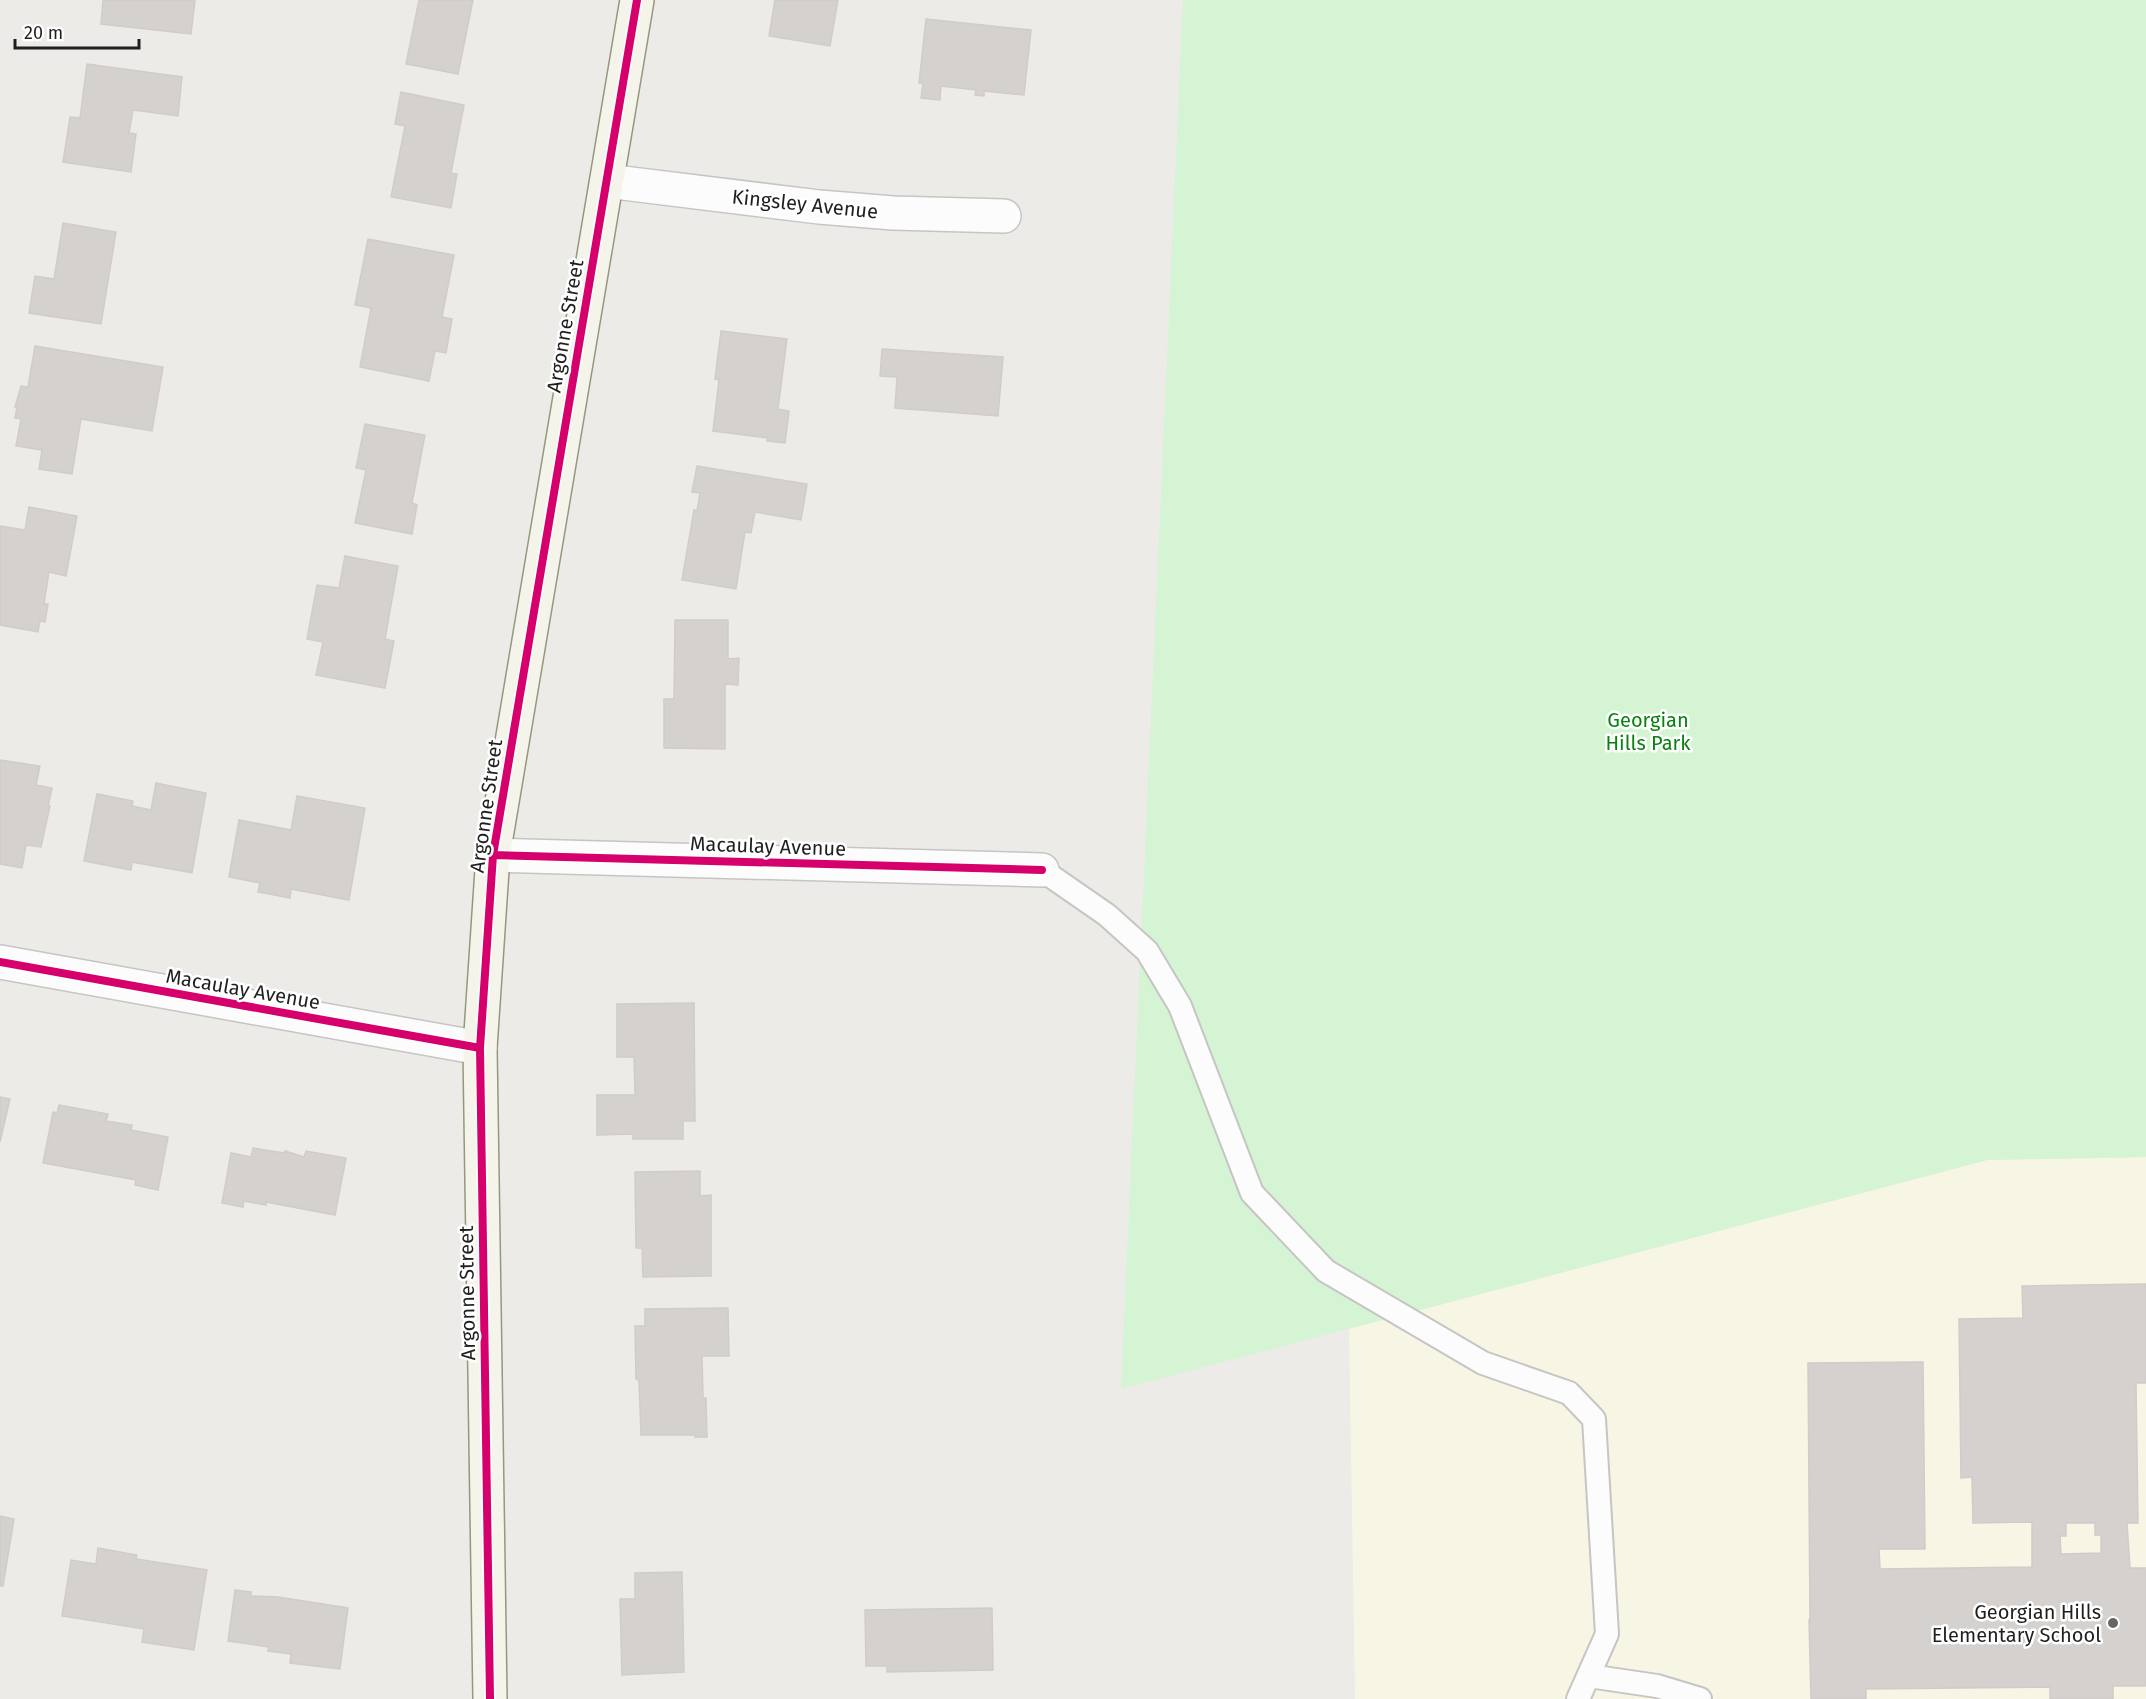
<svg xmlns="http://www.w3.org/2000/svg" width="2146" height="1699" font-family="'Fira Sans',sans-serif">
  <style>
    .education { fill: #f7f5e3 }
    .park { fill: #d4f4d4 }
    .building { fill: #d4d1cf; stroke: #d0ccc9; stroke-width: 1.5; fill-rule: evenodd }
    .lines { fill: none; stroke-linecap: round; stroke-linejoin: round }
    .lane-casing { stroke: #c6c5c4; stroke-width: 26 }
    .street-casing { stroke: #c6c5c4; stroke-width: 36 }
    .secondary-casing { stroke: #96977e; stroke-width: 36 }
    .lane { stroke: #fcfcfc; stroke-width: 22 }
    .street { stroke: #fcfcfc; stroke-width: 33 }
    .secondary { stroke: #f4f4eb; stroke-width: 33 }
    .cycleway-casing { stroke: #fff; stroke-width: 11 }
    .cycleway { stroke: #d6006c; stroke-width: 8 }
    .poi-dot { fill: #676665; stroke: #fff; stroke-width: 2 }
    .labels { text-anchor: middle; dominant-baseline: central; stroke-width: 5; stroke-linejoin: round; paint-order: stroke }
    .street-label { font-size: 20px; fill: #1f1f1f; stroke: #fff }
    .park-label { font-size: 20px; fill: #07830f; stroke: #fff }
    .poi-label { font-size: 20px; fill: #1f1f1f; stroke: #fff; text-anchor: end }
  </style>
  <rect width="100%" height="100%" fill="#edebe8"/>
  <path class="education" d="M2146 1157V1699H1355L1349 1329 1987 1160Z"/>
  <path class="park" d="M1183 0H2146V1157L1987 1160 1121 1389Z"/>
  <path class="building" d="M103 0H195L191 34 101 24Z
    M419 0H473L458 74 406 64Z
    M775 0H838L830 46 769 36Z
    M926 19 1031 30 1024 95 984 91V96L975 95 976 90 941 86 940 100 921 98 923 83H919Z
    M87 64 182 77 178 116 133 110 129 133 136 134 131 172 63 162 70 117 80 118Z
    M401 92 464 105 451 173 457 174 451 208 391 197 405 126 395 124Z
    M63 223 116 232 101 324 29 313 35 276 54 279Z
    M368 239 454 255 442 317 452 319 446 353 435 351 429 381 360 367 371 308 355 305Z
    M721 331 787 339 778 409 789 411 785 443 767 441 768 438 713 431 719 380 715 379Z
    M35 346 163 367 152 431 81 419 72 474 39 469 42 450 16 446 21 419 15 418 17 407H15L21 386 28 387Z
    M882 349 1003 357 998 416 895 408 897 377 880 376Z
    M365 424 425 435 412 503 417 505 412 534 355 523 366 470 356 468Z
    M697 466 807 484 801 520 755 512 751 533 745 532 736 589 682 580 694 510 697 511 700 493 692 492Z
    M29 507 77 516 66 576 49 572 44 604H48L45 622 40 621 38 632 0 625V526L25 530Z
    M345 556 398 566 385 639 394 641 385 688 316 675 323 642 307 639 317 585 339 588Z
    M675 620H728V659L739 658 738 685 725 684V749L664 748V699H674Z
    M0 760 40 766 36 785 52 788 48 806H50L41 847 26 845 22 868 0 864Z
    M156 783 206 793 192 873 132 862 131 870 84 861 97 794 133 801 132 806 151 810Z
    M297 796 365 808 349 900 291 889 290 898 258 892 260 883 229 877 239 820 291 830Z
    M694 1003 695 1121H683V1139H633V1134L597 1135V1095H635L634 1057H617V1004Z
    M0 1097 10 1099 0 1142Z
    M59 1105 108 1114 106 1121 132 1125 131 1130 168 1137 158 1190 135 1185 136 1180 43 1163 53 1112 57 1113Z
    M253 1148 284 1153 285 1151 304 1157 306 1151 346 1158 335 1215 266 1202V1205L244 1201 243 1207 222 1203 231 1153 251 1157Z
    M700 1171V1196L711 1195V1276L643 1277 642 1248H636L635 1172Z
    M2146 1284V1383H2136L2138 1523H2127L2130 1568H2146V1686H2113V1699H2050V1687L1866 1689V1699H1811L1809 1620H1810L1808 1363 1923 1362 1925 1549H1879L1880 1569 2032 1567V1522L1973 1523 1972 1477 1961 1478 1959 1319 2023 1318 2022 1286ZM2066 1523H2095V1535H2101V1553L2061 1554 2060 1536H2066Z
    M728 1308 729 1356H702L703 1398H706L707 1437H695L696 1435H641L639 1380 636 1379 635 1326H645V1309Z
    M0 1516 14 1519 3 1586H0Z
    M98 1548 137 1555 136 1559 207 1570 194 1650 142 1642 144 1629 62 1616 71 1560 96 1564Z
    M682 1572 684 1672 622 1675 620 1599H635V1573Z
    M235 1590 251 1592V1596L278 1597 348 1608 340 1669 290 1663 291 1654 268 1651 269 1647 228 1641Z
    M992 1608 993 1670 887 1672V1666H866L865 1610Z"/>
  <g class="lines">
    <defs>
      <path id="lane" d="M1042 870 1107 915 1147 951 1180 1006 1252 1193 1326 1271 1483 1363 1569 1393 1594 1419 1607 1634 1578 1699
        M1589 1676 1657 1686 1700 1699"/>
      <path id="street" d="M607 181 819 207 893 213 1004 216
        M493 855 1042 870
        M0 962 480 1048"/>
      <path id="secondary" d="M490 1699 480 1048 493 855 637 0"/>
    </defs>
    <use href="#lane" class="lane-casing"/>
    <use href="#street" class="street-casing"/>
    <use href="#secondary" class="secondary-casing"/>
    <use href="#lane" class="lane"/>
    <use href="#street" class="street"/>
    <use href="#secondary" class="secondary"/>
    <defs>
      <path id="cycleway" d="M493 855 1042 870
        M0 962 480 1048
        M490 1699 480 1048 493 855 637 0"/>
    </defs>
    <use href="#cycleway" class="cycleway-casing"/>
    <use href="#cycleway" class="cycleway"/>
  </g>
  <circle class="poi-dot" cx="2113" cy="1623" r="6"/>
  <g class="labels">
    <g class="street-label">
      <text transform="translate(805 204) rotate(6)">Kingsley Avenue</text>
      <text transform="translate(565 326) rotate(-80)">Argonne Street</text>
      <text transform="translate(486 806) rotate(-82)">Argonne Street</text>
      <text transform="translate(768 846) rotate(2)">Macaulay Avenue</text>
      <text transform="translate(243 989) rotate(10)">Macaulay Avenue</text>
      <text transform="translate(467 1293) rotate(-91)">Argonne Street</text>
    </g>
    <g class="park-label">
      <text x="1648" y="720">Georgian<tspan x="1648" dy="23">Hills Park</tspan></text>
    </g>
    <g class="poi-label">
      <text x="2101" y="1612">Georgian Hills<tspan x="2101" dy="23">Elementary School</tspan></text>
    </g>
  </g>
  <path d="M15 39v9h124v-9" fill="none" stroke="#1f1f1f" stroke-width="3"/>
  <text x="24" y="39" font-size="18" fill="#1f1f1f" stroke="#ffffff" stroke-width="4.5" paint-order="stroke">20 m</text>
</svg>
